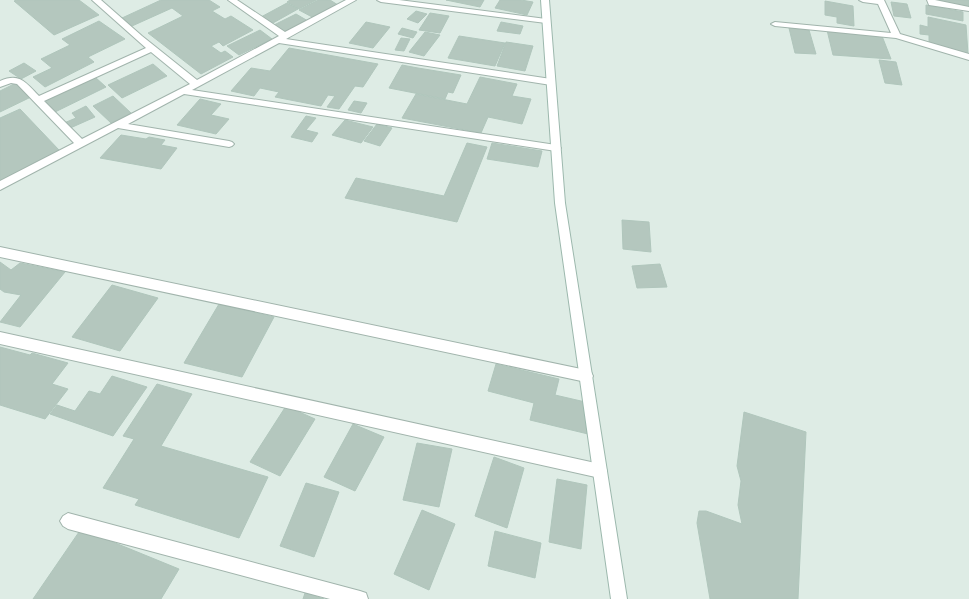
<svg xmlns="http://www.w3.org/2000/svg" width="969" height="599" font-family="Poppins,sans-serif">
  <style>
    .building { fill: #b4c7be; stroke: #b0c6bc }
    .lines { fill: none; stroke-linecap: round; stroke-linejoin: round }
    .street-casing { stroke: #a1b4ac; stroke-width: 2 }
    .secondary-casing { stroke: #9cb8ad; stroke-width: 2 }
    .street { fill: #fff; fill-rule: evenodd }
    .secondary { fill: #fff; fill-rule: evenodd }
  </style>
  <rect width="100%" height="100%" fill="#deece5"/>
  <path class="building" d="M17 0H79L99 15 54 35 14 1Z
    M161 0H209L220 7 212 11 225 19 231 16 253 30 223 46 219 42 211 46 221 53 225 51 233 57 201 74 148 33 183 16 172 8 132 26 122 18Z
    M290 0H316L299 9 287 2Z
    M318 0H330L338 5 314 18 299 10Z
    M446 0H484L480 7Z
    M500 0H521L533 2 527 15 495 8Z
    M938 0H969V6L938 1Z
    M825 1 853 6 854 26 837 23V17L825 15Z
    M891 2 907 4 911 18 894 16Z
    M287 3 298 9 273 23 261 17Z
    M926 5 963 12V21L926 14Z
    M416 11 427 14 418 23 407 19Z
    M430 13 449 16 440 33 419 30Z
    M296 14 308 21 285 33 274 25Z
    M928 17 966 25 968 54 929 45V35L920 34V25L928 27Z
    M99 21 125 39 88 57 94 62 45 87 33 77 52 68 41 59 70 45 62 39Z
    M366 22 390 27 373 48 349 43Z
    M501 22 523 26 520 34 497 31Z
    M402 28 417 32 413 38 398 34Z
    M789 28 809 30 816 54 795 53Z
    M260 30 272 39 239 55 227 46Z
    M827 30 882 36 891 59 833 55Z
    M425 32 440 35 424 56 409 52Z
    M459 36 505 43 495 66 448 58Z
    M401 38 410 39 404 51 395 50Z
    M506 42 533 46 525 71 497 66Z
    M289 48 378 64 363 87 355 86 339 109 327 107 335 96 328 95 321 106 275 97 279 92 260 88 254 96 231 91 251 68 270 71Z
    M879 60 896 62 902 85 885 83Z
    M24 63 36 71 21 79 9 71Z
    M153 64 167 76 122 98 108 85Z
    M402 65 418 68 461 75 453 93 448 92 445 99 389 88Z
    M95 77 106 87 55 112 45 101Z
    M480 77 517 84 512 96 531 99 522 124 488 117 481 133 402 118 416 94 467 104Z
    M18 82 33 96 0 112V91Z
    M113 96 131 113 111 123 93 106Z
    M200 99 221 104 211 115 229 119 216 134 177 125Z
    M354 101 367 103 361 113 348 110Z
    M86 106 95 117 68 129 64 123 76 118 72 113Z
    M20 109 59 150 0 181V118Z
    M306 116 316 118 306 130 318 133 312 142 291 137Z
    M345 120 373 127 361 143 332 135Z
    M377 124 392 128 380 146 364 141Z
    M121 135 146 139 149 137 165 140 161 145 177 148 161 169 100 158Z
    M467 143 487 147 457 222 345 198 356 178 444 196Z
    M492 143 542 151 538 167 487 159Z
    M622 220 649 222 651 252 623 249Z
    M0 262 11 270 20 263 65 272 20 327 0 322 21 295 4 292 0 289Z
    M660 264 667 287 637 288 632 266Z
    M112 285 158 298 120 351 72 337Z
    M219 304 274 317 242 377 184 363Z
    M0 347 30 355 32 353 68 363 52 384 68 389 45 419 0 405Z
    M496 364 559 379 555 395 594 404 588 434 530 420 534 403 488 391Z
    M112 376 147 387 113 436 50 414 57 405 75 411 89 391 100 394Z
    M157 384 192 394 161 446 268 477 239 538 135 505 139 499 103 488 134 439 123 436Z
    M286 406 315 419 280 476 250 462Z
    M744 412 806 432 798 599H710L697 523 699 511H706L742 524 738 505 741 481 737 466Z
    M353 424 384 437 355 491 324 477Z
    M417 443 452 449 439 507 403 500Z
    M494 457 524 468 507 528 475 516Z
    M557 479 587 485 581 549 549 542Z
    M306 483 339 492 314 557 280 546Z
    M422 510 455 524 429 590 394 574Z
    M81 529 179 569 161 599H33Z
    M495 531 541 543 535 578 488 566Z
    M305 593 324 599H303Z"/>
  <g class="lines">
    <defs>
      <path id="street" d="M92 0H101L142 36 197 80 279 36 228 0H237L285 32 346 0H356L286 39 551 79 555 82 551 85 279 43 192 90 556 145 561 148 556 151 184 94 128 124 229 141 232 142 234 144 232 146 229 147 118 128 0 190V181L74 143 17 84 11 83 0 87V81C20 72 26 83 39 96L146 48ZM151 52 190 84 82 139 44 101Z
        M377 0H399L546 19 550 21 546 23 381 2Z
        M859 0H884L900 34 969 54V60L896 38 775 26 771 24 775 22 891 33 878 4 863 2Z
        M927 0H935L969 7V11L929 5Z
        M0 247 586 370 591 372 593 376 591 380 586 382 0 257Z
        M0 332 600 464 605 466 607 471 605 476 600 478 0 344Z
        M68 513 360 591 366 593 368 599H330L68 529 63 526 60 521 63 516Z"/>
      <path id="secondary" d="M541 0H549L565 203 627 599H611L555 203Z"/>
    </defs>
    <use href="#street" class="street-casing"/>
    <use href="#secondary" class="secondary-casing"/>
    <use href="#street" class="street"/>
    <use href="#secondary" class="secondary"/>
  </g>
</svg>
